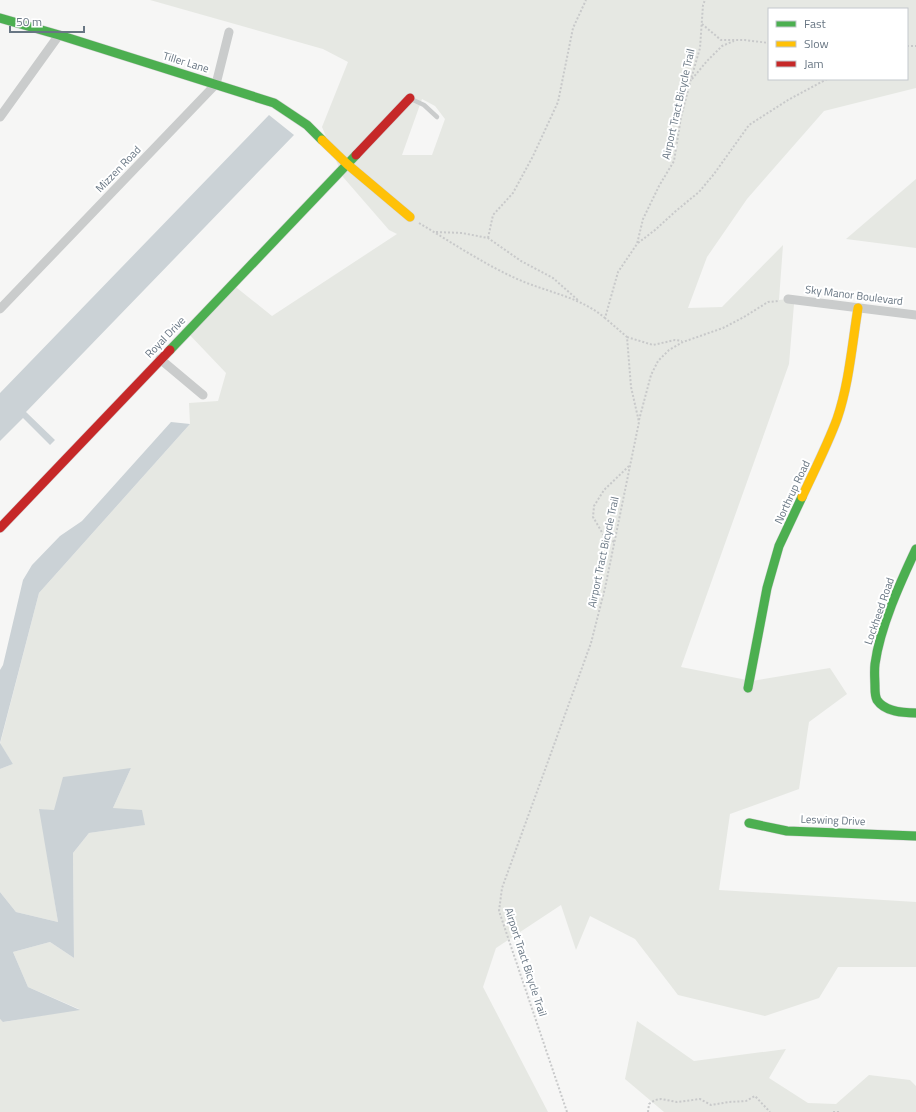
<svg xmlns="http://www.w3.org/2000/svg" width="916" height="1112" font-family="'Titillium Web',sans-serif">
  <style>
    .green { fill: #e6e8e3; fill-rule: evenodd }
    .water { fill: #cbd2d6 }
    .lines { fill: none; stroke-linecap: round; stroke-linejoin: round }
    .fast-casing { stroke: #d2d2d3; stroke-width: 10 }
    .slow-casing { stroke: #d2d2d3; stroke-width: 10 }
    .jam-casing { stroke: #d2d2d3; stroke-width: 10 }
    .path { stroke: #c8c9ca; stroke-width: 2; stroke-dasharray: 2 2; stroke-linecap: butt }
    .lane { stroke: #cacccc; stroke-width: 4.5 }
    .street { stroke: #cacccc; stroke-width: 9 }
    .fast { stroke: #4caf50; stroke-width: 9 }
    .slow { stroke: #ffc107; stroke-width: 9 }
    .jam { stroke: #c62828; stroke-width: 9 }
    .labels { text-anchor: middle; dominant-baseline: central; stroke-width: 4; stroke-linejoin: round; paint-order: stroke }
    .street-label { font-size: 11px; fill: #687683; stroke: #fff }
  </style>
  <rect width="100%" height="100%" fill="#f6f6f5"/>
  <path class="green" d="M150 0H916V88L824 111 747 199 707 257 688 308 722 307 783 245 779 300 788 299 794 304 789 364 681 667 752 681 830 668 847 694 809 722 799 789 730 814 719 890 916 902V967H838L819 998 765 1016 678 995 635 939 590 916 576 950 561 905 496 948 483 987 548 1112H0V1019L4 1022 79 1009 28 987 13 952 50 942 74 958 73 853 89 833 144 825 113 808 131 768 54 811 40 809 58 922 16 912 0 892V769L13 764 0 744 39 593 190 424 189 403 218 401 226 373 186 331 232 284 272 316 397 234 389 230 343 177 322 127 348 62 323 49ZM769 9H907V79H769ZM422 99 435 106 445 119 432 155H402Z
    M916 179V248L846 239Z
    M637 1021 694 1061 786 1049 769 1078 808 1103 836 1104 869 1075 910 1080 916 1086V1112H664L625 1079Z"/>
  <path class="water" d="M269 115 294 135 26 412 55 440 50 445 23 418 0 441V393Z
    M171 422 190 424 39 593 0 743 13 764 0 769V670L3 665 23 580 32 565 60 536 82 521Z
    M131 768 113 808 142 810 145 825 89 833 73 853 74 958 50 942 13 952 28 987 80 1010 3 1022 0 1019V892L16 912 58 922 39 809 54 810 63 777Z"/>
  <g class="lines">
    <defs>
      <path id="fast" d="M0 18 59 35 274 103 307 125 322 140
        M170 350 356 155
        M916 549C900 583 880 627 875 664 874 672 875 680 875 688 875 692 875 696 877 700 885 712 903 713 916 713
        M748 688 767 588 779 546 802 497
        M749 823 787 831 916 836"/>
      <path id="slow" d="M322 140 347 164 410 217
        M802 497C814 471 827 446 837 419 849 384 852 345 858 308"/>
      <path id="jam" d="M356 155 410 98
        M0 528 170 350"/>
    </defs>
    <use href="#fast" class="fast-casing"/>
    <use href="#slow" class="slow-casing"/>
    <use href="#jam" class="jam-casing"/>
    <path class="path" d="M702 24 721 40H745L769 43
      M907 46H916
      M692 79 707 61 722 46 734 41
      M419 223C451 242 482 263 515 278 545 292 579 296 605 318
      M436 232 462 233 488 238 521 261 553 278 579 301
      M488 238 493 215 513 193 533 156 558 102 573 28 586 0
      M638 243 655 230 677 210 699 192 714 174 749 125 788 100 827 79
      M627 337 653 345 675 340 682 341
      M639 420 651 375 658 361 669 350 683 342 723 328 744 317 768 302 779 301
      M614 542 603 534 593 517 594 506 604 490 629 466
      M567 1112 499 911 502 888 591 643 605 588 639 422 631 387 627 337 605 318 618 272 637 244 643 219 659 186 674 161 681 117 691 79 700 48 703 5 705 0
      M648 1112 649 1104 655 1100 661 1099 677 1102 700 1099 711 1105 729 1102 746 1101 755 1096 770 1112
      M833 1112H839"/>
    <path class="lane" d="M411 99 424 105 437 117"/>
    <path class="street" d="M0 117 59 35
      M788 299 916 315
      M0 309 216 84 229 32
      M160 359 203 395"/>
    <use href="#fast" class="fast"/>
    <use href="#slow" class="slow"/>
    <use href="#jam" class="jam"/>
  </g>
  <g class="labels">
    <g class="street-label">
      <text transform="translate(186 62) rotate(17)">Tiller Lane</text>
      <text transform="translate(678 104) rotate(-77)">Airport Tract Bicycle Trail</text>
      <text transform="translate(118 169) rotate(-46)">Mizzen Road</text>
      <text transform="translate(854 295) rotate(7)">Sky Manor Boulevard</text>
      <text transform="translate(165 337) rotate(-46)">Royal Drive</text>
      <text transform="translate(792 492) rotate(-65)">Northrup Road</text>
      <text transform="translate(603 552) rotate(-78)">Airport Tract Bicycle Trail</text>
      <text transform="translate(879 611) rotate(-71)">Lockheed Road</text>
      <text transform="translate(833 820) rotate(2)">Leswing Drive</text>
      <text transform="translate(526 962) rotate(72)">Airport Tract Bicycle Trail</text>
    </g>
  </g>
  <rect x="768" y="8" width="140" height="72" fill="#ffffff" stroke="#c3c8cd"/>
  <rect x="776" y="21" width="20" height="6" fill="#4caf50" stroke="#c3c8cd"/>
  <text x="804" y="28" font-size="12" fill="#687683">Fast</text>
  <rect x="776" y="41" width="20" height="6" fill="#ffc107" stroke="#c3c8cd"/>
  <text x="804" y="48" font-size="12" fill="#687683">Slow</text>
  <rect x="776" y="61" width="20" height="6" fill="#c62828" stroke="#c3c8cd"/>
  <text x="804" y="68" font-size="12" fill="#687683">Jam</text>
  <path d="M10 26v6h74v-6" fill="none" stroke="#687683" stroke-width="2"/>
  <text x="16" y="26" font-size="12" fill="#687683" stroke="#ffffff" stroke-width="3" paint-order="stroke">50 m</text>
</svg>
